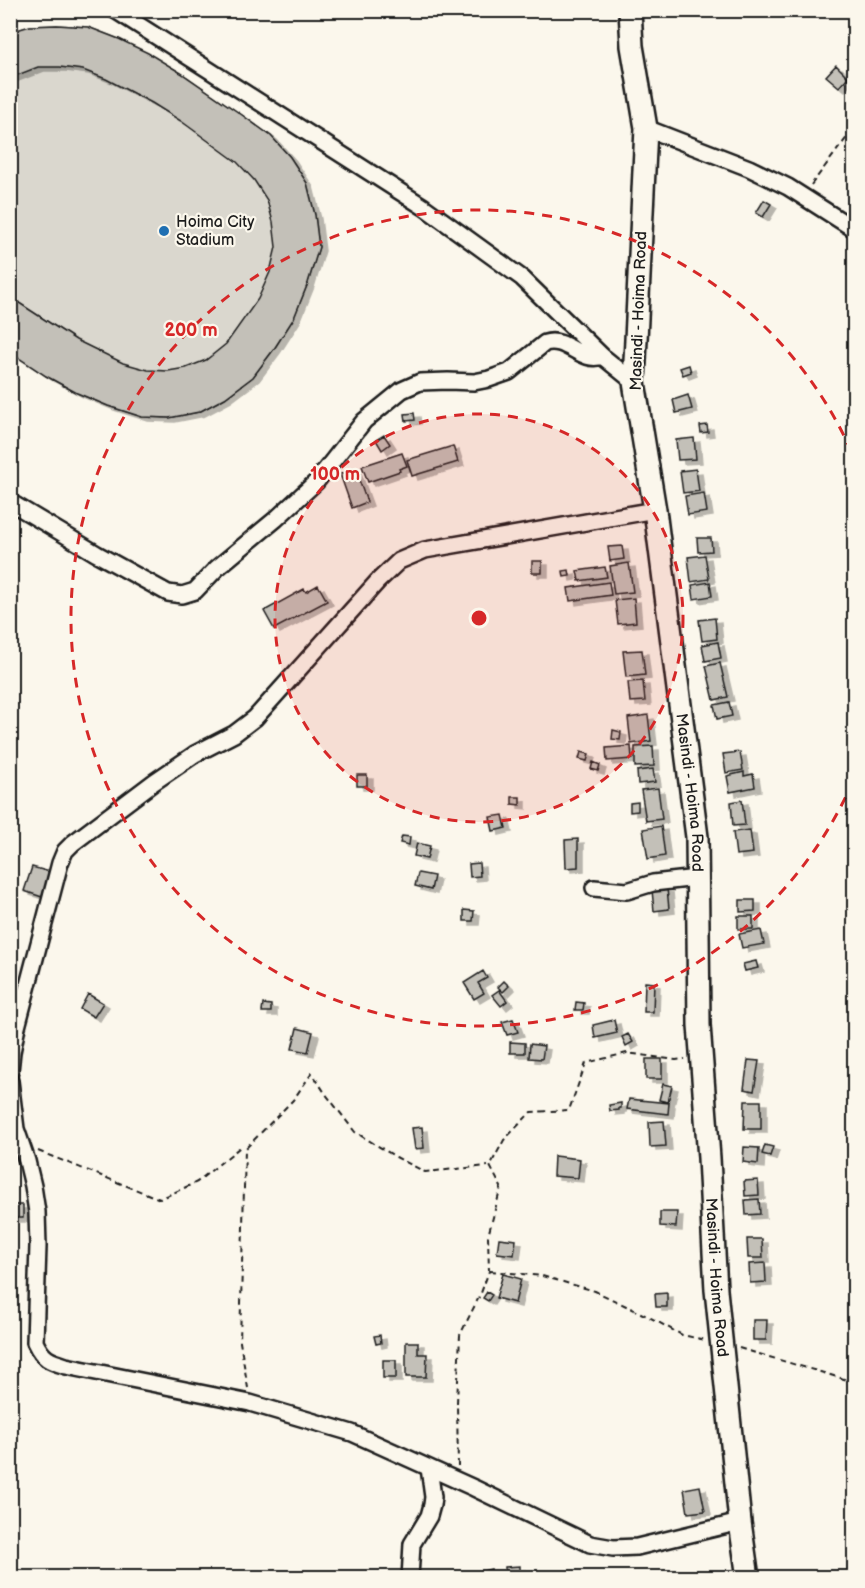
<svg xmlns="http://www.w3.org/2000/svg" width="865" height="1588" font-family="'Balsamiq Sans',sans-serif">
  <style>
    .green { fill: #dad7ce; stroke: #7b7a75; stroke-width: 1.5 }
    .building { fill: #c3c0b8; stroke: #1c1c1c; stroke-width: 1.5; filter: url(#shadow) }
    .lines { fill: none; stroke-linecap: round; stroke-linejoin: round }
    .street-casing { stroke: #1c1c1c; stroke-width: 20 }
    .secondary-casing { stroke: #1c1c1c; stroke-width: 26 }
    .path { stroke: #1c1c1c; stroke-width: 2; stroke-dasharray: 6 4.5; stroke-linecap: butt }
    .street { stroke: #fbf7ec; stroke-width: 15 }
    .secondary { stroke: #fbf7ec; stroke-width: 21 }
    .ring { fill: none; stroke: #d62828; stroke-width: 3; stroke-dasharray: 10 8 }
    .poi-dot { fill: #1f6fb2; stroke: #fbf7ec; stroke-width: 2 }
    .labels { text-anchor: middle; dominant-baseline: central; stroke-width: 4.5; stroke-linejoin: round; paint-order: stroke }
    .poi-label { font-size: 16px; fill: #1c1c1c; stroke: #fbf7ec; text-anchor: start }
    .street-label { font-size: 16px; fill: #1c1c1c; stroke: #fbf7ec }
    .centre { fill: #d62828; stroke: #fbf7ec; stroke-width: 3 }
    .ring-label { font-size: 18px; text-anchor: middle; font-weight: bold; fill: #d62828; stroke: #fbf7ec; stroke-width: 4.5; stroke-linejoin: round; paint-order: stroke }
  </style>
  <defs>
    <filter id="shadow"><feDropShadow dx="6" dy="4" stdDeviation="0" flood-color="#0004"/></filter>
  </defs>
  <rect width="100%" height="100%" fill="#fbf7ec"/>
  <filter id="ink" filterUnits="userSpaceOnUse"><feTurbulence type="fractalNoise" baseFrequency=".0167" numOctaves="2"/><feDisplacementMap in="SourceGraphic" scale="12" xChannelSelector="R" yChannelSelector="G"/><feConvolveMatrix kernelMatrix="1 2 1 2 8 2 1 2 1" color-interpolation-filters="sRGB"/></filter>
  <g filter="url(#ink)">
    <path class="green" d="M57 25 88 27 119 39 181 73 242 115 271 136 290 157 307 183 315 215 319 247 308 283 294 318 274 349 253 377 225 398 199 412 169 418 142 417 108 406 77 393 46 376 11 352V32L30 26Z"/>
    <path class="building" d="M57 25 88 27 119 39 148 53 181 73 242 115 271 136 290 157 307 183 315 215 319 247 308 283 294 318 274 349 253 377 225 398 199 412 169 418 142 417 108 406 77 393 46 376 10 352V297L76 340 123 363 148 370 168 371 186 368 206 360 226 344 258 299 270 272 276 247 273 222 267 200 254 180 237 162 181 121 152 103 106 79 83 70 60 67H38L10 78V32L30 26Z
      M836 65 848 77 839 87 826 76Z
      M764 200 771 204 763 217 756 213Z
      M689 365 691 372 683 375 680 368Z
      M688 395 692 409 676 413 673 400Z
      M414 413 415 420 406 421 405 414Z
      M707 425 708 432 701 433 700 426Z
      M384 435 390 444 382 450 376 440Z
      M694 438 696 459 678 460 676 440Z
      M453 446 458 462 412 476 407 460Z
      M402 453 407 466 399 469 400 471 368 482 362 466Z
      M355 469 367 502 352 508 340 474Z
      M696 469 699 491 683 493 680 471Z
      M704 493 707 512 688 515 685 496Z
      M697 538H711L712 551 698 552Z
      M622 546 624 559 610 561 608 547Z
      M705 555 709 579 691 582 688 557Z
      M532 561H542V573H532Z
      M629 563 633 592 614 594 610 566Z
      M605 567 607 577 579 581 577 571Z
      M569 570 570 576 564 577 563 571Z
      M609 582 611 595 570 601 568 588Z
      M710 582 712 596 694 599 692 585Z
      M318 585 327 601 274 629 264 611 304 589 306 592Z
      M634 598 636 622 618 624 615 600Z
      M715 618 717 639 702 641 699 620Z
      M718 642 721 658 705 661 702 645Z
      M642 650 645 675 626 677 623 651Z
      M720 663 728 697 714 700 706 666Z
      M643 681 645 701 630 702 628 682Z
      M729 702 732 716 717 719 714 705Z
      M648 715 651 741 631 744 628 718Z
      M613 730 621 732 620 740 612 739Z
      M631 746 632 759 607 761 606 748Z
      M653 746 654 766 635 767V747Z
      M581 752 589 754 587 761 579 759Z
      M740 752 743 770 726 773 723 754Z
      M593 762 600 765 598 771 591 769Z
      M653 769 655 782 638 784 637 771Z
      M744 772V776L753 774 755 787 730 792 727 776Z
      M357 775H367V786H357Z
      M658 788 662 819 646 821 641 790Z
      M512 797H520V805L512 804Z
      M742 800 745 825 733 826 731 802Z
      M638 802V811L630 812V803Z
      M503 815 506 828 493 831 490 817Z
      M661 826 665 856 648 859 643 829Z
      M750 830 753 853 736 855 733 832Z
      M402 836 410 837 409 845 400 843Z
      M578 839V867L566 868 565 840Z
      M417 843 430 846 427 859 414 856Z
      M479 863 480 876 470 877 469 864Z
      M32 867 50 872 42 897 24 891Z
      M418 873 434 876 431 890 415 886Z
      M667 888 669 909 654 911 652 890Z
      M740 900H755V911L740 912Z
      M464 910 474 911 473 921H464Z
      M738 916H753V929H738Z
      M761 930 764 944 742 948 739 934Z
      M756 961 758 968 745 971 743 964Z
      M483 971 487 978 478 983 484 993 474 999 464 983Z
      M504 981 509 986 503 992 498 987Z
      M645 982 654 983 653 1012H644Z
      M499 990 507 1001 501 1006 492 995Z
      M88 994 103 1003 94 1017 80 1009Z
      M576 1002 584 1003 583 1010H575Z
      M263 1004 271 1005V1012H262Z
      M513 1019 518 1032 507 1035 502 1022Z
      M614 1020 617 1033 595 1038 593 1025Z
      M297 1028 313 1032 308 1052 292 1049Z
      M628 1034 633 1042 626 1046 622 1037Z
      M510 1042 525 1043V1053H510Z
      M530 1044 544 1046 542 1059 529 1058Z
      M646 1059H662V1079H646Z
      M748 1060 759 1061 754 1091 744 1089Z
      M663 1084 672 1086 668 1102 659 1100Z
      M629 1099 669 1103 668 1114 627 1109Z
      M745 1101H761V1129H744Z
      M621 1103V1108H619V1110L610 1111 609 1105Z
      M664 1121 666 1146 650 1147 649 1122Z
      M422 1127 424 1148 415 1149 412 1128Z
      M765 1145 773 1147 770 1156 762 1154Z
      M744 1147 759 1148 758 1164 743 1162Z
      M554 1156 580 1159 578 1178 553 1176Z
      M758 1180 759 1195 745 1196 744 1181Z
      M759 1199 760 1214 746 1215 745 1200Z
      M10 1205H23V1218H10Z
      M660 1212H677L676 1227 660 1226Z
      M499 1238 516 1240 514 1255 497 1253Z
      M747 1239H762L763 1258H748Z
      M765 1263 766 1282 750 1283 749 1264Z
      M503 1274 521 1279 515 1303 496 1298Z
      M487 1292 492 1295 488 1301 483 1298Z
      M667 1293V1307H656L655 1294Z
      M753 1320H767L766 1340H753Z
      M380 1335 381 1343 376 1344 374 1336Z
      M406 1342H418V1354H427L426 1377H406Z
      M383 1360H396V1378H383Z
      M700 1486 705 1511 688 1513 684 1489Z
      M520 1566V1578H505V1567Z
      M491 1569 492 1578H484L483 1571Z"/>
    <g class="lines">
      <defs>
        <path id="street" d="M115 10 424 207 522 278 602 356 634 382
          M646 128 749 168 788 187 854 229
          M10 502 97 554 168 593 182 595 195 591 217 568 276 519 316 482 364 421 402 390 420 382 448 381 474 382 489 379 509 372 545 343C566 336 582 364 602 356
          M594 888 627 891 653 883 697 878
          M10 1071 12 1052 17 1027 60 863 65 851 73 843 154 782 195 754 234 734 255 718 378 581 399 561 425 550 655 510
          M10 1081 16 1129 27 1161 33 1186 37 1212 38 1246 35 1342C43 1359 49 1361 66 1366L250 1403 352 1433 474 1488 590 1544 613 1548 637 1547 740 1522
          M410 1578 412 1544 429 1516 432 1505 433 1497 429 1468"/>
        <g id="secondary">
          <path id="s1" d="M630 10 632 46 646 128 634 382 655 510 697 837 699 1025 709 1158 716 1290 740 1522 748 1578"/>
        </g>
      </defs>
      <use href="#street" class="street-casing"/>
      <use href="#secondary" class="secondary-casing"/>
      <path class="path" d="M851 10 854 19
        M811 185 854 128
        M38 1151 160 1199 197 1182 239 1148 244 1149
        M490 1271 542 1276 595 1291 649 1317 682 1335 705 1340
        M739 1348 854 1382
        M248 1388 240 1342 245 1149 293 1100 312 1073 325 1093 355 1132 396 1157 425 1172 488 1166
        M458 1466 457 1403 460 1335 481 1293 489 1271 488 1236 501 1187 490 1166 504 1140 531 1112 569 1110 586 1063 627 1053 676 1060 685 1059"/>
      <use href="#street" class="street"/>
      <use href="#secondary" class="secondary"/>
    </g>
  </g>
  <circle cx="479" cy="618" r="204" fill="#d62828" fill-opacity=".12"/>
  <g class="ring">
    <circle cx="479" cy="618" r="204"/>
    <path d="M853 781A408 408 0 1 1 853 455"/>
  </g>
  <circle class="poi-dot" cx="164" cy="231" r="6"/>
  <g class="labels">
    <g class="poi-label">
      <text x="176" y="222">Hoima City<tspan x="176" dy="18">Stadium</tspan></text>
    </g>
    <g class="street-label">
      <text transform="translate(639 311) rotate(-88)">Masindi - Hoima Road</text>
      <text stroke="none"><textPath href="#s1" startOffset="788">Masindi - Hoima Road</textPath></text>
      <text stroke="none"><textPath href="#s1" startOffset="1274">Masindi - Hoima Road</textPath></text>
    </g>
  </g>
  <circle cx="479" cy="618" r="9" class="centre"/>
  <g class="ring-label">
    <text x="191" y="336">200 m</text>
    <text x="335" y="480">100 m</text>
  </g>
  <rect width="865" height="1588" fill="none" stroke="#fbf7ec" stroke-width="36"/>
  <rect x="18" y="18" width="829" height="1552" fill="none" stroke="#1c1c1c" stroke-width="2" filter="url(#ink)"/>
</svg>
